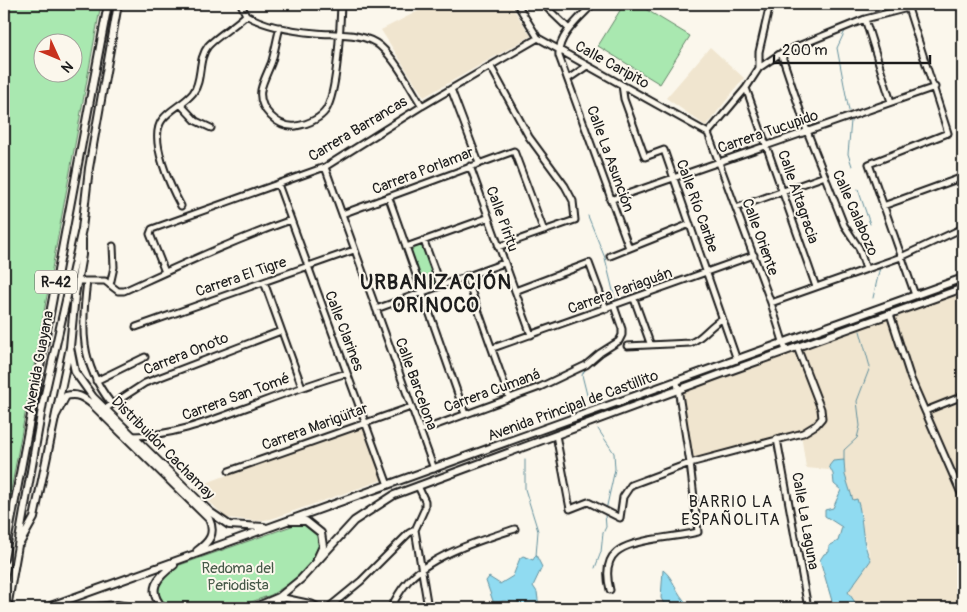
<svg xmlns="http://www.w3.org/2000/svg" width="967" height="612" font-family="Pangolin,sans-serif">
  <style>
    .built { fill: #f0e5cf }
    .green { fill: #a9e8b0; stroke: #628266; fill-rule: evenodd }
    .water { fill: #90dbf1; stroke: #628f9c }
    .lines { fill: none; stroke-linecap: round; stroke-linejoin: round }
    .stream { stroke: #628f9c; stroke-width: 1 }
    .minor-casing { stroke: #1c1c1c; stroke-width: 9 }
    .major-casing { stroke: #1c1c1c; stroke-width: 10 }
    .minor { stroke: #fbf7ec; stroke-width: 5 }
    .major { stroke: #fbf7ec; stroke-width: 6 }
    .labels { text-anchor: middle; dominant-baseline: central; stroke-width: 4; stroke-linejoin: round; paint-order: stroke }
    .shield { fill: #fbf7ec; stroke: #5f5e5a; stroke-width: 1 }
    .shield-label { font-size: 14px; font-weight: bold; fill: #1c1c1c }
    .street-label { font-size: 15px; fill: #1c1c1c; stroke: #fbf7ec }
    .park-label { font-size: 15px; fill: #465948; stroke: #fbf7ec }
    .neighbourhood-label { font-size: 16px; letter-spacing: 1px; fill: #1c1c1c; stroke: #fbf7ec }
    .district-label { font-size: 20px; font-weight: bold; letter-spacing: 1px; fill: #1c1c1c; stroke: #fbf7ec }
  </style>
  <rect width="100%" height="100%" fill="#fbf7ec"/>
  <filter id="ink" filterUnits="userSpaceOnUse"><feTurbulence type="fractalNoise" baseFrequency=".02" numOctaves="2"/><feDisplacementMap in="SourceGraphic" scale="10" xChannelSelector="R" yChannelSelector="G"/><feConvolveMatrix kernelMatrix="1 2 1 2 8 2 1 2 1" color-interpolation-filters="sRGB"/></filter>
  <g filter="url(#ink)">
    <path class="built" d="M432 4H510L531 36 424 97 381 30Z
      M710 47 744 78 706 126 666 98Z
      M963 287V608H859L848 592 871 560 863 530 862 513 853 500 845 475 844 461 829 466V470L806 468 801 434 783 437 747 451 690 465 675 391Z
      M362 425 382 480 271 519 258 521 226 518 195 487Z"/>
    <path class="green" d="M4 4H101L4 528ZM72 42V72H42V42Z
      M624 4H637L690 36 660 84 598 46Z
      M422 243 438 283 423 289 409 249Z
      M306 521 317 528 322 541 319 554 295 580 271 595 234 608H172L159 599 158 584 174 567Z"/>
    <path class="water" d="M844 460 845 475 853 500 857 499C864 518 860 542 871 560L848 592 859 608H834L820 560 824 554 829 552V546L838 541 842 527 825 516V510L833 508 841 490 834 484 833 474 829 466 833 461Z
      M536 555 542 567 533 586 537 592 539 607 545 608H525L517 602 503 601 494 604 486 581 489 577 500 584 513 576 520 558 523 556 533 560Z
      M663 570C674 578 676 594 687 603H721L716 608H666L661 598Z"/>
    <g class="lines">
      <path class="stream" d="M845 31 837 48 849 111
        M851 121 848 154 852 166
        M858 189 870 224
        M588 216 605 258 616 303
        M873 298 880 267
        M589 403 582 375C584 370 588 367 592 363 620 338 633 353 617 307
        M598 429 614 453 615 469 606 510
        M525 459V489L538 531 536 556
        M844 460V450L857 438 860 426 857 401 870 367 860 331
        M595 568 601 552 603 533 606 527 605 514"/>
      <defs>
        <path id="minor" d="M241 4 246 15
          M517 4 538 38 708 133
          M543 4 569 29
          M593 4C580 18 557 36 559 56L629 248
          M961 4 963 10
          M246 15C266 27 293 31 316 33 335 35 364 32 380 46 398 62 409 86 422 106
          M865 19 891 102
          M280 27C277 38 275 50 272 61 269 70 263 80 261 90 258 109 278 128 296 126 307 124 319 120 326 110 338 90 340 28 341 4
          M781 53 807 131 844 225 859 248 866 269
          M491 67 529 137 565 186 573 201 575 220 498 247
          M759 68V52L770 4
          M568 79 587 66
          M622 85 624 99 645 157 664 150 737 360
          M746 88 816 287
          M451 89 479 163
          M181 105 196 121 211 128
          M708 133 746 88 759 68 781 53 865 19 908 8 948 133 869 164 915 295
          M708 133 771 303 786 351
          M470 166 531 335
          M325 167 434 469
          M278 184 388 485
          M389 198 465 414
          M610 200 935 87
          M181 206C171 188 148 139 162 120 170 109 184 104 193 93 203 80 197 60 208 46 216 37 236 25 246 15
          M883 206 963 177
          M736 208 825 176
          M342 214 514 151 544 231
          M424 241 440 285
          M406 247 487 218
          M610 256 690 224
          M165 272 150 234 152 229 325 167 422 106 538 38
          M466 276 509 397
          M78 281H105L118 291H124C179 266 234 240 291 220
          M87 281C81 329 80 363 111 403
          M264 282 302 387
          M110 285 114 267 113 246
          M515 291 589 263 606 309
          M634 299 650 343
          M771 303 901 257 963 228
          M376 309 504 263
          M890 314 911 379 963 498
          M136 327 354 250
          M627 346 690 343C702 339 709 326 722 319
          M493 348 754 255
          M96 381 145 357
          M105 409 145 383 281 331
          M925 411 963 396
          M420 431 540 387 586 365 600 353 619 341 622 335V329L614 306
          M556 435 570 509 588 502 620 518 623 497 631 485 690 463 803 433 816 425 822 418 821 409 797 347
          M132 436C176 436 215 419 256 404 286 393 316 382 347 373
          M777 439 808 608H806
          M229 471 411 407
          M418 486 425 501V508L415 530 428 608
          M610 590C600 551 622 545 655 539 669 537 684 535 698 532L690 463 677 382
          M279 597 312 604 320 608
          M279 597 285 608
          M273 608 278 598
          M328 608 361 581 409 533 415 530
          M390 608C395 601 399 592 405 585 427 556 481 540 515 529"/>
        <path id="major" d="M70 347 75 372 93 397 210 512 229 525 264 527
          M56 415 66 396C77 393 83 397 92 404L209 519C216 534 209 542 197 551
          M291 521H306L321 533 323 546 317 559
          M20 543 34 518 70 347 75 295 82 255V239
          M4 559 108 4
          M7 608 43 403 82 229 89 168 118 4
          M45 608 963 278
          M86 608 117 605 134 608
          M163 608C146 590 157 577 174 565
          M253 608 279 597 301 579 354 521 394 495 721 374 963 288"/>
      </defs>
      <use href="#minor" class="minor-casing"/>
      <use href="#major" class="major-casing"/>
      <use href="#minor" class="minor"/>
      <use href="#major" class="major"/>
    </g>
  </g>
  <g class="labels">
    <rect class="shield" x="35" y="270.5" width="42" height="23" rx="4"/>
    <g class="shield-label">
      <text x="56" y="282">R-42</text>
    </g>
    <g class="street-label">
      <text transform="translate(612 65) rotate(29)">Calle Caripito</text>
      <text transform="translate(358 129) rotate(-31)">Carrera Barrancas</text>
      <text transform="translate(768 132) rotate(-19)">Carrera Tucupido</text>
      <text transform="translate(610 159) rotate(70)">Calle La Asunción</text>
      <text transform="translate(423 171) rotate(-21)">Carrera Porlamar</text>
      <text transform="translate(798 197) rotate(71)">Calle Altagracia</text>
      <text transform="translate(697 206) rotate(70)">Calle Río Caribe</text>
      <text transform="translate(855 213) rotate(66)">Calle Calabozo</text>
      <text transform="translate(502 219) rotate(70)">Calle Píritu</text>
      <text transform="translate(760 237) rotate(70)">Calle Oriente</text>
      <text transform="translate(241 277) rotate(-19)">Carrera El Tigre</text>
      <text transform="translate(620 291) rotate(-20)">Carrera Pariaguán</text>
      <text transform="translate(344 331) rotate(69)">Calle Clarines</text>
      <text transform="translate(186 354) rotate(-22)">Carrera Onoto</text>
      <text transform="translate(39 362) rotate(-79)">Avenida Guayana</text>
      <text transform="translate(416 384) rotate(70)">Calle Barcelona</text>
      <text transform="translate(492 391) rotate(-20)">Carrera Cumaná</text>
      <text transform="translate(236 397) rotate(-20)">Carrera San Tomé</text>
      <text transform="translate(573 406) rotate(-20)">Avenida Principal de Castillito</text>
      <text transform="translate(315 427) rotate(-20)">Carrera Marigüitar</text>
      <text transform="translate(163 448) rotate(45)">Distribuidor Cachamay</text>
      <text transform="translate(805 521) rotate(80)">Calle La Laguna</text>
    </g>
    <g class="park-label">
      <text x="238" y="568">Redoma del<tspan x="238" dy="17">Periodista</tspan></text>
    </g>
    <g class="neighbourhood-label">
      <text x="731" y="502">BARRIO LA<tspan x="731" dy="18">ESPAÑOLITA</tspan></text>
    </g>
    <g class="district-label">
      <text x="436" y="282">URBANIZACIÓN<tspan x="436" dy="23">ORINOCO</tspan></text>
    </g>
  </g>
  <rect width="967" height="612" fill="none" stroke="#fbf7ec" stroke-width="20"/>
  <rect x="10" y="10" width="947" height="592" fill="none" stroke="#1c1c1c" stroke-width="2" filter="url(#ink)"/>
  <g transform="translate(58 58) rotate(134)"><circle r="24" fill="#fbf7ec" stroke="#a29f99"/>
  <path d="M0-4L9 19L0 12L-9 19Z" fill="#c8321e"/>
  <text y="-8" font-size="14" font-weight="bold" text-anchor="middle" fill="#1c1c1c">N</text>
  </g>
  <path d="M774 55v8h156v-8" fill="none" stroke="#1c1c1c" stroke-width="2.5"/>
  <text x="782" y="55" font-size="15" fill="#1c1c1c" stroke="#fbf7ec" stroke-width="4" paint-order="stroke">200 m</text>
</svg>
